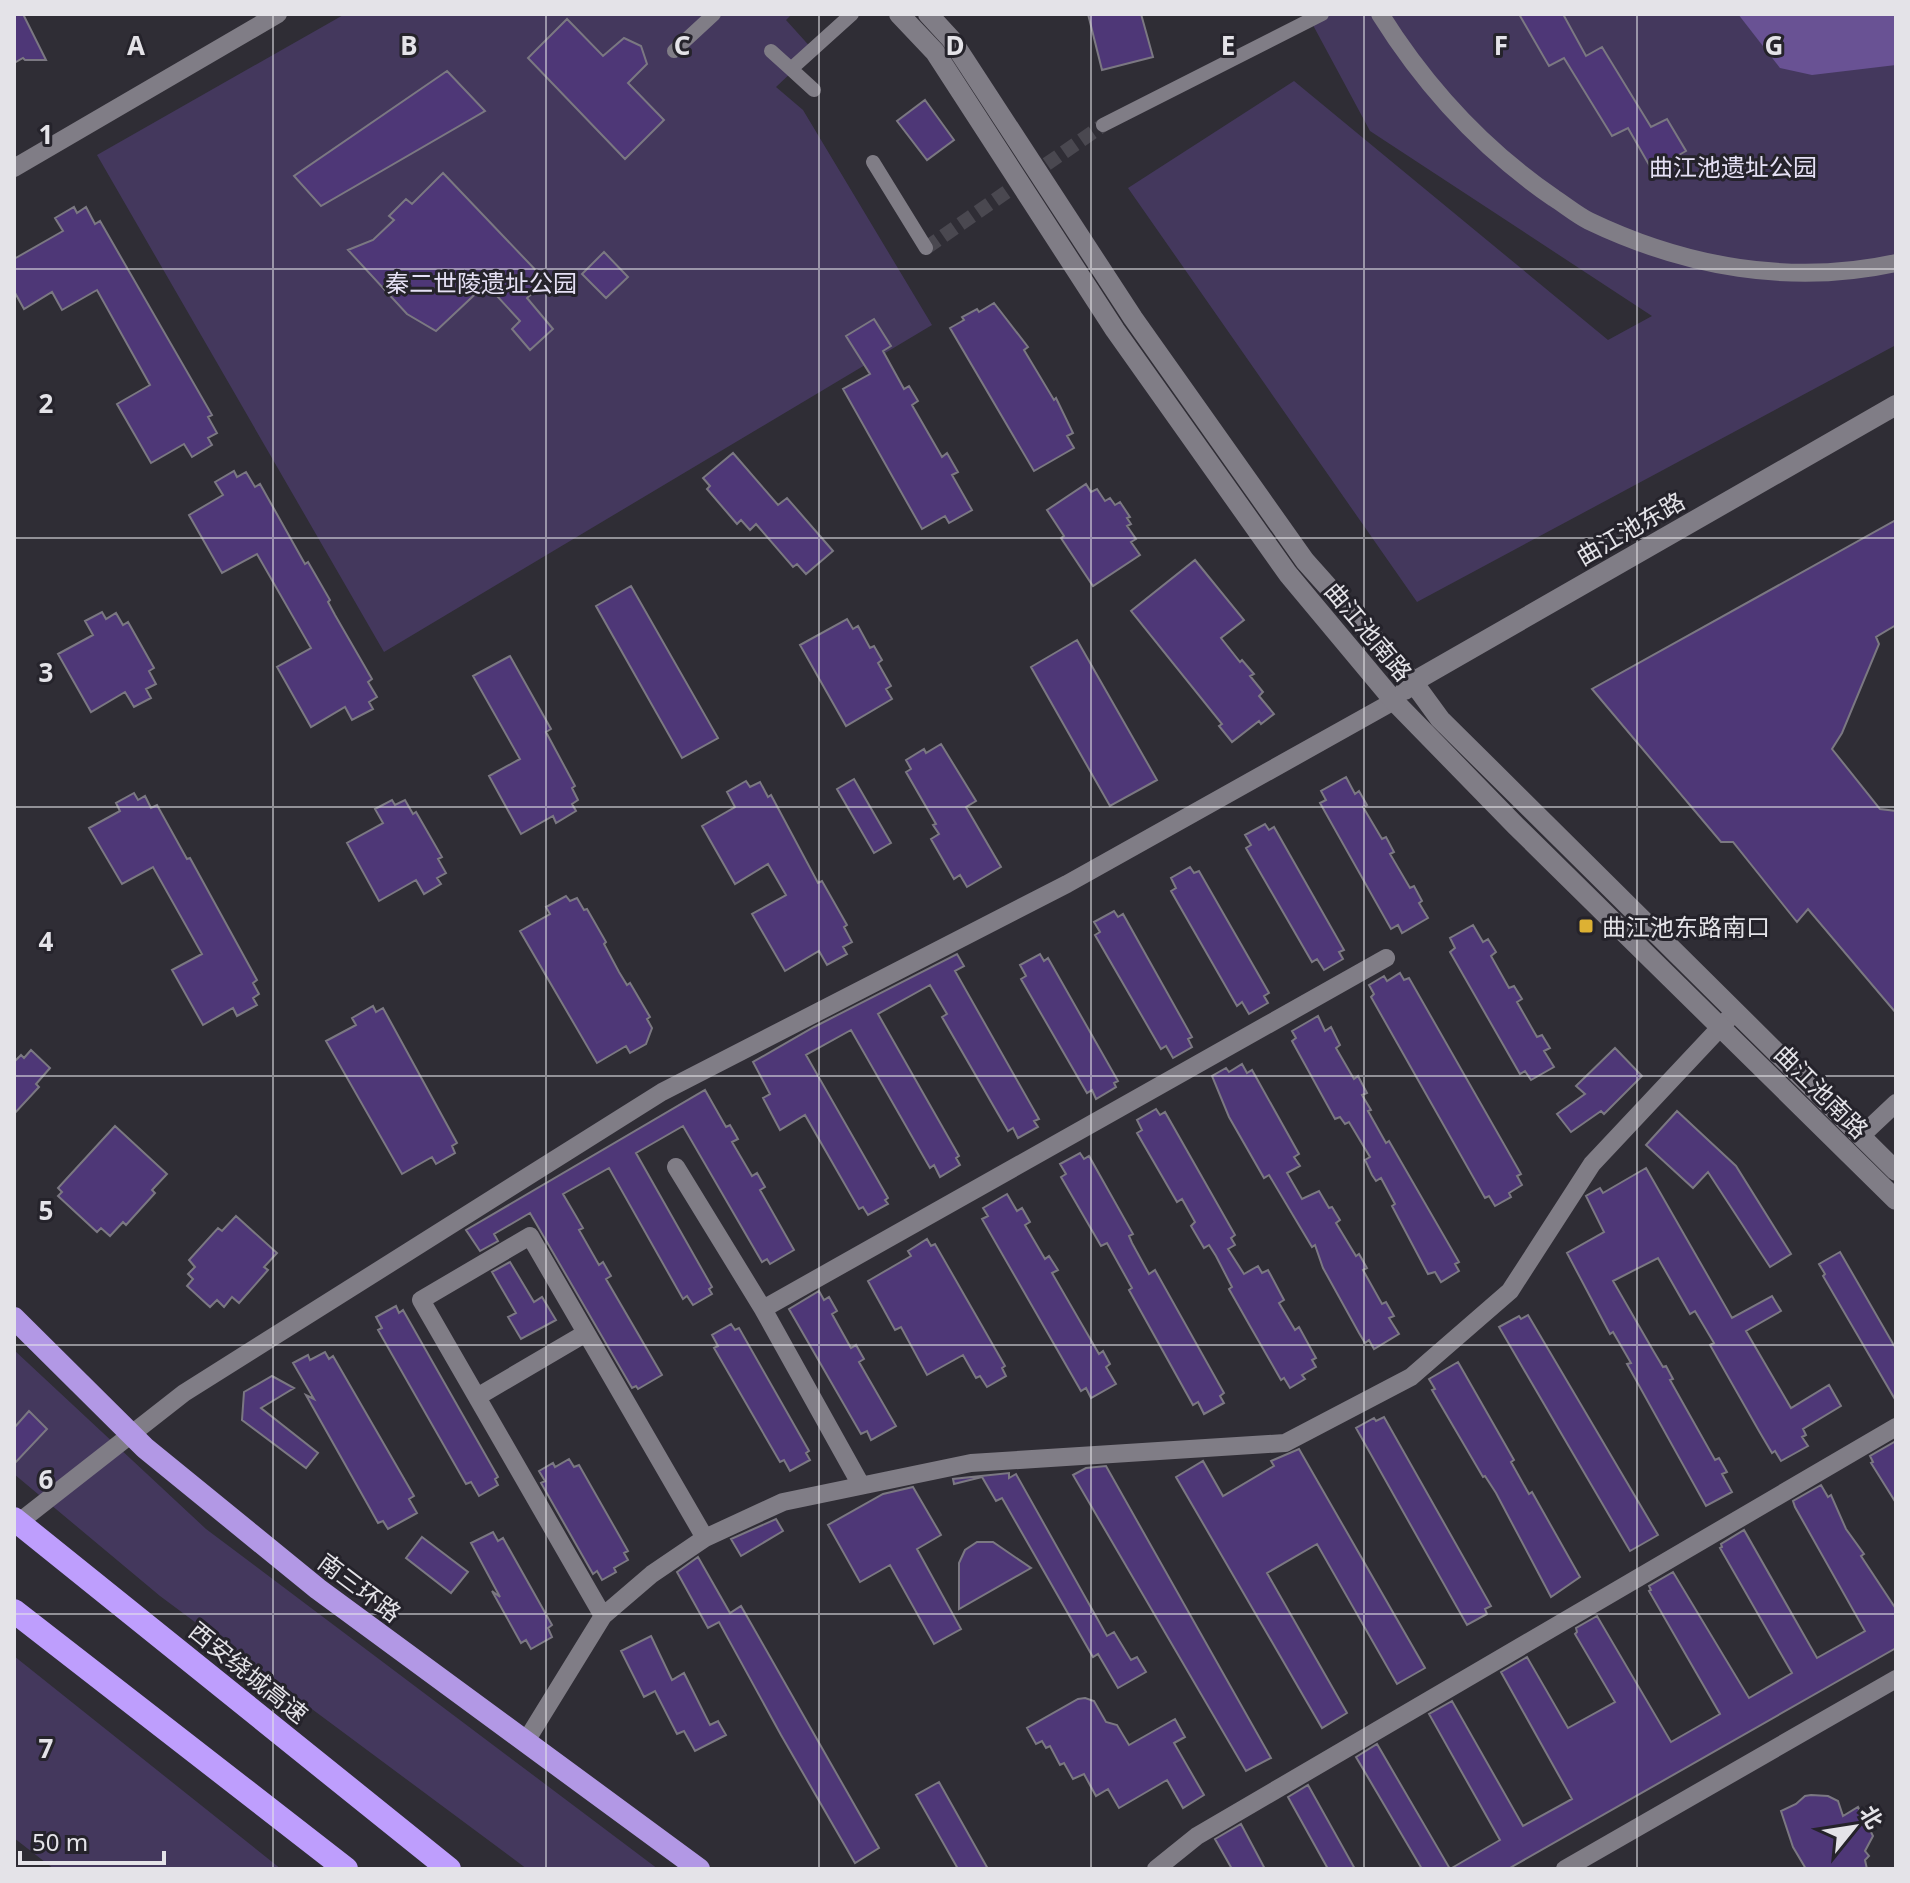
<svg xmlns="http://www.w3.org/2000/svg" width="1910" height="1883" font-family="'Noto Sans','Noto Sans SC',sans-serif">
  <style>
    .green { fill: #44385d }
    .water { fill: #695294 }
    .building { fill: #4e3777; stroke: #7b7882; stroke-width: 2 }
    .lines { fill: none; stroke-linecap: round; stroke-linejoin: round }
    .pedestrian-tunnel { stroke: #4a4850; stroke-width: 14; stroke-dasharray: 14 7; stroke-linecap: butt }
    .pedestrian { stroke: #807d86; stroke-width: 14 }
    .minor { stroke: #807d86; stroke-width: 18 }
    .secondary { stroke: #807d86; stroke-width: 20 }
    .trunk { stroke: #b298e5; stroke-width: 22 }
    .motorway { stroke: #be9efd; stroke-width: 24 }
    .grid { fill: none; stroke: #e4e3e8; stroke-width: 2; stroke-opacity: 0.55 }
    .poi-dot { fill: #ddb133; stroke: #25232b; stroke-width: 3 }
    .labels { text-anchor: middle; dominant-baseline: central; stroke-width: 6; stroke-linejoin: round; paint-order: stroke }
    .park-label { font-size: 24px; fill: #e5e0f4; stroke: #25232b }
    .street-label { font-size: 24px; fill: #e4e3e8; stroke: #25232b }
    .poi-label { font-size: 24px; fill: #e4e3e8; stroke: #25232b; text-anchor: start }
    .grid-label { font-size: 26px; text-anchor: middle; font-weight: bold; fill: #e4e3e8; stroke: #25232b; stroke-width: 6; stroke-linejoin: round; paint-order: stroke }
  </style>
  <rect width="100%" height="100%" fill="#2f2d35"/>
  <path class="green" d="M345 14H792L786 20 814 51 776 87 803 110 932 325 384 652 97 155Z
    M1307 14H1896V345L1417 602 1128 188 1294 81 1608 340 1652 316 1370 131Z
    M14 1350 206 1529 658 1869H527L160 1596 14 1474Z
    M14 1656 281 1869H54L14 1838Z"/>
  <path class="water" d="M1738 14H1896V65L1812 75 1780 68Z"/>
  <path class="building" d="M14 14H23L46 60H25L23 58 14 63Z
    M1088 14H1141L1153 57 1102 70Z
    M1519 14H1563L1586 56 1602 47 1651 127 1667 119 1686 151 1652 170 1628 128 1612 136 1564 58 1549 66Z
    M567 19 603 56 624 38 641 46 647 64 628 83 664 120 625 159 528 58Z
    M447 71 485 111 321 206 294 176Z
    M925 100 954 140 927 160 897 121Z
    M443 173 546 281 527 298 553 329 530 350 512 329 520 321 486 284 436 331 407 314 348 250 373 240 394 220 389 216 406 199 412 204Z
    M74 207 77 213 86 207 95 224 100 221 212 415 208 417 217 433 208 438 212 445 192 457 184 444 151 463 117 404 150 385 97 290 62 310 52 292 24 309 14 291V259L63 231 55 218Z
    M604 252 628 277 606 298 582 274Z
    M994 303 1028 347 1024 350 1054 400 1056 398 1073 433 1067 436 1074 448 1034 471 950 328 964 320 962 317 977 309 979 312Z
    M874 319 891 346 883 351 904 389 909 386 918 401 912 405 942 457 947 453 958 472 952 475 972 510 949 523 945 516 922 529 843 389 870 374 846 336Z
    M733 453 778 505 787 498 833 551 806 574 797 564 793 567 756 524 750 530 741 520 737 524 707 489 710 486 703 478Z
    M234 471 237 477 246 472 255 487 260 484 305 564 308 562 330 600 328 602 335 615 372 679 368 682 377 697 369 702 373 709 352 720 345 707 311 727 277 667 311 648 257 554 222 573 189 515 223 495 215 482Z
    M1086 484 1091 492 1097 489 1105 501 1110 498 1115 505 1120 502 1130 517 1127 518 1131 524 1127 526 1136 539 1131 542 1140 555 1093 586 1061 538 1064 536 1047 510Z
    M1896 520V625L1876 637 1879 644 1842 733 1832 749 1880 809 1896 811V1013L1808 909 1797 922 1733 842H1721L1592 689Z
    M1195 560 1244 620 1221 638 1240 662 1242 660 1254 674 1250 676 1263 692 1259 696 1274 714 1261 724 1259 721 1232 742 1219 726 1222 724 1131 611Z
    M631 586 718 738 682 758 596 606Z
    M102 612 106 619 116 613 123 625 128 622 154 668 149 671 156 684 146 689 151 698 134 707 125 692 91 712 58 654 93 635 85 621Z
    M847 619 853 629 858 626 870 648 874 646 882 660 878 663 891 686 886 689 892 699 846 726 800 645Z
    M1077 640 1157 780 1110 806 1031 667Z
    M510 656 551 729 546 732 575 786 572 788 578 800 572 804 576 811 556 823 553 816 521 834 489 776 520 759 473 676Z
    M941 744 976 801 966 807 1001 867 967 887 960 875 954 879 931 839 939 834 933 825 936 824 906 772 911 769 906 760 924 749 926 753Z
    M1346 777 1355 794 1359 791 1367 805 1363 807 1382 839 1386 837 1394 852 1390 854 1410 888 1414 886 1422 901 1419 903 1428 918 1402 933 1398 925 1391 929 1320 803 1326 800 1321 791Z
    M854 779 891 843 874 853 837 789Z
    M746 781 750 787 760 782 768 797 771 795 818 883 822 881 847 925 844 927 852 942 843 947 847 954 827 965 819 951 785 971 752 914 786 895 768 864 735 884 702 826 735 807 727 792Z
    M134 793 138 800 145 796 151 808 157 805 187 859 190 858 257 980 253 983 259 994 253 998 257 1005 237 1016 233 1008 203 1025 172 970 202 954 153 867 122 884 89 828 120 811 116 803Z
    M392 800 395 805 405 800 413 814 416 812 442 857 438 859 446 873 437 878 441 884 424 894 416 880 379 901 347 843 383 823 375 809Z
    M1265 824 1269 830 1274 827 1344 950 1339 952 1343 959 1324 970 1317 959 1312 962 1246 848 1251 845 1245 835Z
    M1190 867 1194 873 1199 871 1269 993 1264 996 1268 1003 1249 1014 1242 1002 1237 1006 1171 891 1176 888 1171 878Z
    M566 896 570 901 577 898 584 910 587 909 606 942 604 944 619 972 627 985 630 983 650 1017 647 1019 652 1028 646 1044 630 1053 626 1046 597 1063 520 931 550 914 546 907Z
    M1114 911 1118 917 1123 914 1192 1037 1188 1039 1192 1047 1173 1058 1166 1046 1161 1049 1095 935 1100 932 1094 922Z
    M1473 925 1483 942 1488 939 1496 952 1491 956 1509 988 1514 986 1522 999 1517 1002 1537 1037 1542 1035 1550 1048 1544 1051 1554 1067 1531 1080 1525 1071 1520 1074 1450 952 1455 948 1450 938Z
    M957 954 964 966 955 971 1039 1119 1034 1121 1038 1127 1018 1138 1013 1128 1008 1131 942 1017 947 1014 930 985 878 1014 959 1156 956 1158 960 1165 940 1177 934 1165 930 1168 851 1030 806 1055 888 1198 885 1200 888 1204 868 1215 863 1207 859 1209 805 1115 780 1130 763 1098 770 1094 753 1062 814 1027Z
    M1040 954 1044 961 1048 958 1118 1081 1114 1083 1116 1087 1096 1099 1092 1090 1087 1093 1021 979 1026 976 1020 965Z
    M1400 973 1404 980 1409 978 1521 1174 1517 1176 1522 1185 1509 1193 1511 1197 1495 1206 1489 1196 1485 1198 1371 997 1374 994 1369 985 1384 976 1387 981Z
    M373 1006 376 1012 383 1008 457 1143 452 1146 455 1153 436 1164 432 1157 402 1174 326 1041 356 1025 352 1018Z
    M1318 1016 1325 1031 1331 1027 1340 1045 1336 1048 1354 1079 1358 1076 1367 1093 1362 1095 1371 1110 1368 1111 1386 1143 1389 1141 1459 1262 1455 1264 1459 1271 1441 1282 1435 1272 1428 1274 1392 1206 1395 1204 1381 1178 1376 1181 1372 1175 1365 1160 1370 1157 1349 1122 1345 1124 1340 1117 1335 1119 1292 1041 1296 1038 1292 1031Z
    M1615 1048 1642 1076 1604 1114 1601 1111 1571 1132 1557 1114 1585 1094 1576 1086Z
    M31 1050 50 1068 36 1084 39 1087 14 1114V1062L21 1055 24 1058Z
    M1242 1064 1247 1073 1252 1070 1299 1154 1294 1157 1300 1166 1287 1173 1302 1199 1319 1191 1329 1208 1332 1207 1340 1220 1336 1223 1356 1256 1359 1254 1367 1268 1363 1270 1382 1304 1386 1302 1394 1316 1389 1318 1399 1334 1374 1349 1369 1340 1365 1343 1359 1333 1323 1268 1315 1245 1312 1247 1269 1175 1264 1178 1229 1117 1212 1076 1226 1068 1229 1072Z
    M705 1090 726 1127 730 1125 738 1139 732 1142 752 1176 757 1173 765 1187 760 1190 794 1250 770 1264 767 1259 762 1262 683 1126 636 1153 712 1287 709 1289 712 1294 693 1305 687 1296 683 1299 609 1168 563 1194 583 1228 579 1230 599 1265 603 1262 611 1276 606 1279 662 1375 638 1389 636 1386 632 1388 530 1213 494 1234 498 1241 480 1251 466 1230Z
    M1156 1109 1160 1115 1165 1112 1235 1235 1231 1238 1235 1245 1228 1249 1244 1274 1258 1266 1262 1273 1268 1270 1284 1300 1279 1303 1295 1330 1299 1327 1316 1358 1312 1360 1316 1367 1302 1375 1305 1379 1290 1388 1284 1378 1281 1380 1250 1326 1229 1289 1232 1287 1216 1256 1209 1245 1204 1248 1191 1226 1195 1222 1182 1199 1177 1202 1137 1133 1142 1130 1137 1120Z
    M1677 1111 1736 1166 1791 1254 1770 1267 1708 1172 1693 1188 1646 1145Z
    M115 1126 167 1174 152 1190 155 1193 126 1225 123 1222 110 1236 101 1228 97 1232 58 1196 62 1192 58 1188Z
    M1080 1153 1084 1159 1089 1156 1133 1234 1129 1236 1132 1243 1149 1274 1155 1270 1224 1393 1220 1396 1224 1403 1204 1414 1198 1402 1193 1405 1129 1290 1132 1288 1107 1243 1101 1246 1061 1177 1066 1174 1060 1164Z
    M1646 1168 1732 1318 1772 1296 1781 1311 1746 1331 1791 1408 1829 1385 1841 1406 1803 1429 1806 1435 1802 1437 1808 1446 1781 1461 1775 1451 1772 1453 1759 1431 1710 1345 1714 1343 1695 1311 1690 1314 1658 1258 1613 1281 1654 1352 1663 1367 1666 1366 1673 1379 1670 1380 1715 1460 1719 1458 1727 1472 1722 1474 1732 1492 1706 1506 1627 1364 1631 1363 1613 1332 1610 1334 1567 1253 1604 1232 1586 1196 1600 1188 1603 1193Z
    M1007 1194 1017 1211 1022 1208 1030 1222 1025 1225 1045 1259 1049 1256 1058 1270 1052 1273 1099 1354 1103 1351 1110 1364 1106 1367 1116 1384 1091 1398 1086 1388 1081 1391 982 1219 988 1216 983 1208Z
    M236 1216 277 1253 264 1267 268 1270 239 1303 232 1297 224 1307 217 1300 210 1307 187 1286 193 1279 188 1274 195 1267 189 1260 218 1228 222 1231Z
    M927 1239 931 1246 935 1244 1005 1366 1002 1368 1006 1376 987 1387 980 1376 976 1378 963 1355 927 1375 901 1327 895 1330 868 1281 911 1256 908 1251Z
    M1840 1252 1896 1349V1401L1823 1276 1825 1274 1819 1264Z
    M510 1262 534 1302 542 1297 556 1320 521 1339 508 1317 516 1313 492 1272Z
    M819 1291 824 1300 829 1297 837 1311 832 1314 851 1348 856 1345 864 1359 859 1362 896 1426 871 1440 867 1431 861 1434 789 1309Z
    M396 1306 399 1313 403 1310 498 1477 495 1479 498 1485 479 1496 471 1482 466 1484 378 1330 382 1328 376 1317Z
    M1528 1315 1658 1535 1630 1551 1499 1327 1519 1316 1521 1319Z
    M731 1324 735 1330 739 1328 809 1451 806 1453 810 1460 790 1471 784 1460 780 1462 714 1348 718 1346 712 1335Z
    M325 1352 329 1359 333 1356 414 1496 409 1499 417 1513 388 1529 383 1521 378 1523 368 1505 306 1395 314 1399 293 1363 308 1355 310 1360Z
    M1458 1362 1514 1460 1511 1462 1529 1494 1532 1492 1580 1577 1551 1597 1496 1493 1485 1476 1483 1477 1432 1390 1435 1389 1429 1379Z
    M272 1376 294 1388 261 1408 318 1453 306 1468 242 1420 244 1392Z
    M29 1411 47 1429 14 1464V1428Z
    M1384 1417 1491 1606 1485 1609 1487 1614 1467 1625 1356 1428 1374 1418 1376 1421Z
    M1896 1441V1503L1871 1463 1873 1462 1870 1456Z
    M1299 1449 1425 1668 1397 1684 1317 1544 1267 1573 1347 1713 1322 1728 1176 1477 1203 1461 1223 1496 1274 1466 1271 1461Z
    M569 1459 574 1467 579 1465 628 1551 624 1553 628 1560 614 1568 616 1572 602 1580 597 1571 593 1574 541 1483 545 1481 539 1471 553 1463 555 1467Z
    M1106 1466 1271 1758 1246 1771 1073 1475 1086 1468Z
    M1009 1473V1478L1016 1474 1107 1636 1114 1632 1131 1660 1137 1657 1146 1672 1118 1688 1098 1654 1093 1657 1002 1498 996 1501 982 1477 954 1484 953 1479Z
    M1821 1485 1828 1497 1831 1495 1846 1529 1864 1554 1861 1556 1896 1609V1648L1508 1869H1422L1356 1757 1377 1744 1450 1869 1500 1840 1429 1714 1452 1701 1523 1826 1572 1799 1501 1672 1527 1657 1568 1728 1615 1702 1575 1634 1577 1632 1576 1628 1597 1616 1671 1742 1720 1714 1649 1591 1651 1590 1649 1586 1673 1572 1749 1698 1792 1673 1720 1548 1722 1547 1721 1544 1744 1530 1817 1658 1865 1631 1795 1507 1793 1501Z
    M913 1487 941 1535 917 1549 961 1629 934 1644 890 1565 860 1582 828 1525 883 1494Z
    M776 1519 783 1531 741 1556 731 1539Z
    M493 1532 498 1541 503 1538 552 1625 548 1628 552 1637 531 1649 526 1640 521 1643 492 1591 500 1597 471 1543Z
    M422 1537 468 1572 451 1593 406 1558Z
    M977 1542H993L1031 1568 959 1609V1563L965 1550Z
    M698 1557 730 1613 741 1606 879 1848 855 1863 781 1735 719 1622 708 1628 677 1572Z
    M651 1636 672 1680 684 1673 710 1725 718 1721 726 1735 695 1751 684 1731 677 1734 655 1691 644 1697 621 1651Z
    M1085 1698 1094 1701 1106 1722 1117 1725 1129 1745 1175 1719 1185 1737 1174 1743 1204 1795 1183 1808 1167 1780 1119 1808 1108 1789 1096 1796 1084 1774 1073 1779 1064 1763 1060 1765 1050 1746 1046 1748 1042 1741 1036 1744 1027 1728 1078 1699Z
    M939 1782 988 1869H958L916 1795Z
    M1308 1785 1355 1869H1328L1288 1797Z
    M1811 1795 1828 1796 1838 1801 1843 1816 1858 1807 1873 1836 1865 1851 1869 1856 1865 1860 1867 1869H1806L1793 1847 1781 1811 1796 1804 1805 1796Z
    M1241 1824 1265 1869H1232L1215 1839Z"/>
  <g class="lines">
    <path class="pedestrian-tunnel" d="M926 248 1103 125"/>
    <path class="pedestrian" d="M674 51 714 14
      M771 51 791 69
      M814 90 791 69 852 14
      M1103 125 1322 14
      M873 162 926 248"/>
    <path class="minor" d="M1380 14C1425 86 1484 150 1554 198 1565 205 1577 215 1589 221 1685 267 1791 286 1896 263
      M14 168 278 14
      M1861 1136 1896 1103
      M676 1167 763 1309 861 1485
      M763 1309 1386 958
      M477 1397 586 1333
      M14 1526 184 1393 662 1092 1067 884 1394 701
      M603 1616 421 1300 530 1236 705 1538
      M526 1741 603 1616 652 1574 705 1538 783 1502 971 1463 1285 1443 1411 1377 1510 1291 1592 1164 1730 1017
      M1156 1869 1197 1836 1896 1427
      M1565 1869 1896 1679"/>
    <path class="secondary" d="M899 14 935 52 1115 330 1288 574 1394 701 1516 826 1896 1200
      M928 14 951 39 1133 318 1305 561 1413 682 1440 719 1896 1171
      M1405 690 1413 682 1896 405"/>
    <path class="trunk" d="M14 1318 145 1448 318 1589 699 1869"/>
    <path class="motorway" d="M14 1519 449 1869
      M14 1611 346 1869"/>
  </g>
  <path class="grid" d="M273 14V1869M546 14V1869M819 14V1869M1091 14V1869M1364 14V1869M1637 14V1869M14 269H1896M14 538H1896M14 807H1896M14 1076H1896M14 1345H1896M14 1614H1896"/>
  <rect class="poi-dot" x="1578" y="918" width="16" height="16" rx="4"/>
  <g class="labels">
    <g class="park-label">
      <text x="1733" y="166">曲江池遗址公园</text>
      <text x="481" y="282">秦二世陵遗址公园</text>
    </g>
    <g class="street-label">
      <text transform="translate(1630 528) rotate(-30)">曲江池东路</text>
      <text transform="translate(1369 631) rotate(50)">曲江池南路</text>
      <text transform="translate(1822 1091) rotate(45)">曲江池南路</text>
      <text transform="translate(360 1587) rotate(37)">南三环路</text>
      <text transform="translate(249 1672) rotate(39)">西安绕城高速</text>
    </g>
    <g class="poi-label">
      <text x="1602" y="926">曲江池东路南口</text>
    </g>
  </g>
  <g class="grid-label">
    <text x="136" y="55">A</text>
    <text x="409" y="55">B</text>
    <text x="682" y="55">C</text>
    <text x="955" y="55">D</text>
    <text x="1228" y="55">E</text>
    <text x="1501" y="55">F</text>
    <text x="1774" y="55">G</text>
    <text x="46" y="144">1</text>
    <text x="46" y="413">2</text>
    <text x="46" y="682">3</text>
    <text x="46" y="951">4</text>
    <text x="46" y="1220">5</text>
    <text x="46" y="1489">6</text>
    <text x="46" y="1758">7</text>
  </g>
  <rect width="1910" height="1883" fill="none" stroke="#e4e3e8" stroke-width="32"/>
  <g transform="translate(1854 1827) rotate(60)" stroke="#25232b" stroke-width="6" paint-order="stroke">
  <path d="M0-6L14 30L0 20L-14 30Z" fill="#e4e3e8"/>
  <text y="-12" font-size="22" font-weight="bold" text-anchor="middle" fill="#e4e3e8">北</text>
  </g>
  <path d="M20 1851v12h144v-12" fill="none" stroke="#e4e3e8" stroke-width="4"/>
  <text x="32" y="1851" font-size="24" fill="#e4e3e8" stroke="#25232b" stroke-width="6" paint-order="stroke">50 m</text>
</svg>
